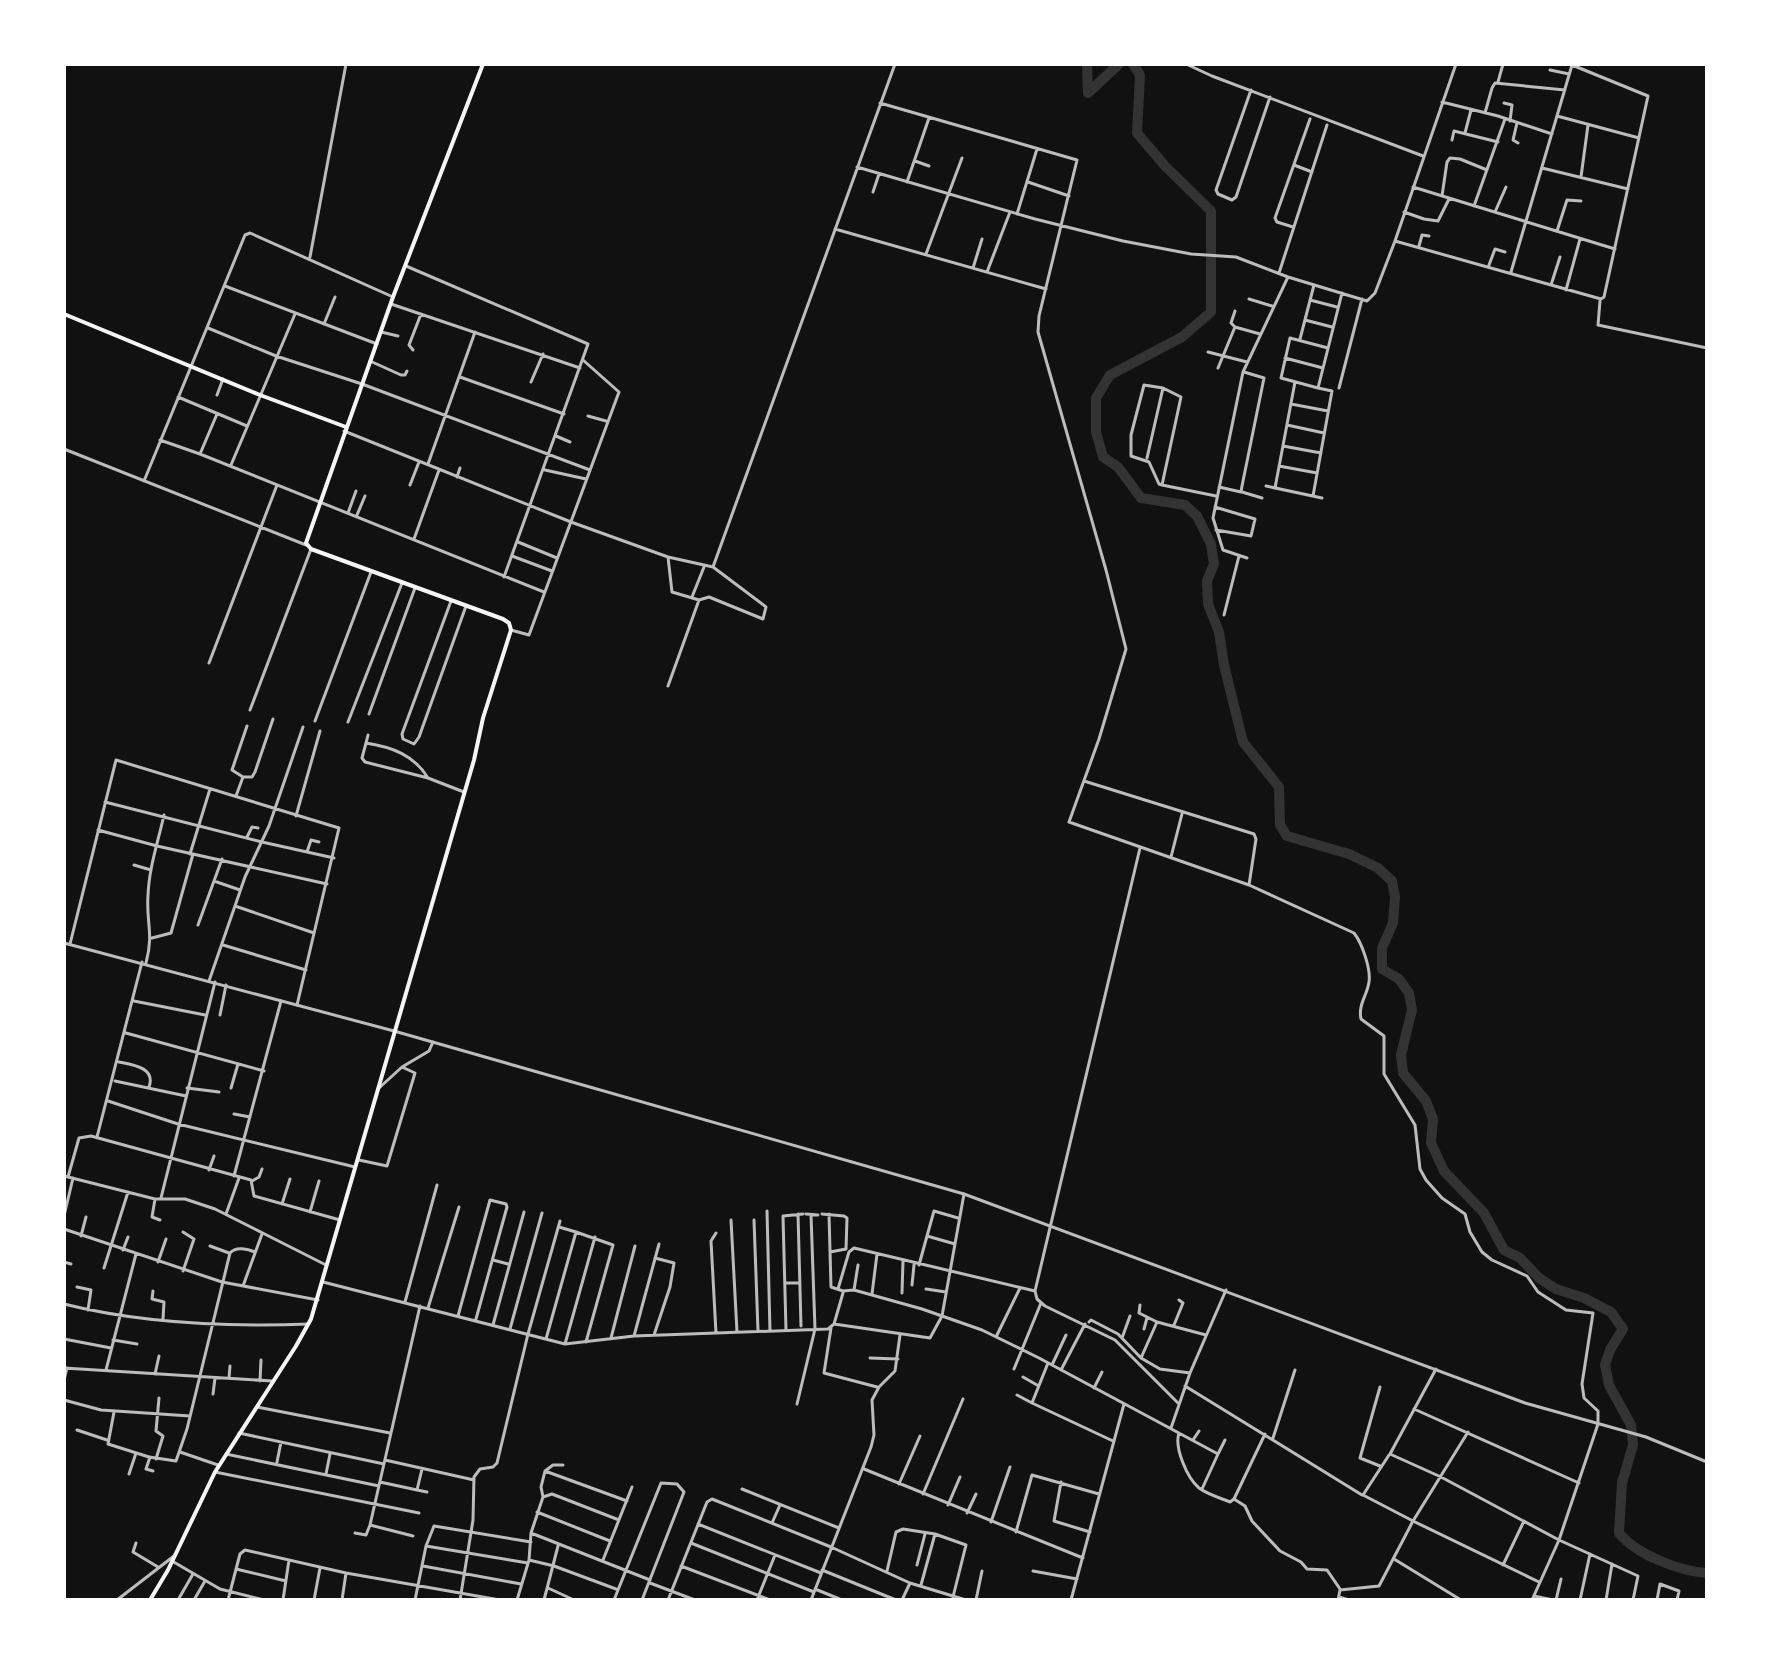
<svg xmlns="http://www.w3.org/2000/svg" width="1771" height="1664" font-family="'Titillium Web',sans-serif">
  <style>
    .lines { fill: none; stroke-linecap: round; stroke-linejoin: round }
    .river { stroke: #333; stroke-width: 10 }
    .minor { stroke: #bcbcbc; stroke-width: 3 }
    .tertiary { stroke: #bcbcbc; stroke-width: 3 }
    .secondary { stroke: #f5f5f5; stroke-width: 4 }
  </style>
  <rect width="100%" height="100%" fill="#111"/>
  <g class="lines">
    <path class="river" d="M1087 64 1088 93 1119 64
      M1133 64 1140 75 1137 133 1165 166 1211 211V312L1182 337 1110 375 1096 398V432L1103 457 1118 467 1141 498 1185 505 1197 516 1211 544 1214 564 1207 581 1208 604 1219 632 1224 665 1243 742 1279 787 1280 825 1287 836 1349 854 1378 868 1392 881 1395 897 1393 923 1382 948V969L1399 979 1409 993 1412 1010 1401 1055 1403 1073 1426 1101 1433 1119 1431 1143 1444 1171 1484 1213 1504 1250 1520 1258 1539 1278 1556 1289 1584 1298 1611 1312 1623 1329 1610 1350 1605 1365 1609 1385 1631 1425 1633 1445 1622 1483 1619 1533C1637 1555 1679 1571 1707 1573"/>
    <path class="minor" d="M1186 64 1212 76 1423 156
      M1550 70 1569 74
      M1498 82 1503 64
      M1251 90 1216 190 1218 194 1232 200 1236 197 1270 97
      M1442 102 1498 116 1552 134
      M880 103 1077 160 1039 316 1038 332 1106 570 1126 649 1099 739 1069 822 1249 885 1354 933C1362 943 1371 969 1369 982 1367 996 1358 1004 1361 1019L1384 1036V1074L1415 1125 1420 1169 1426 1180 1442 1198 1465 1214 1470 1232 1482 1252 1492 1260 1527 1276 1538 1292 1566 1310 1593 1313 1582 1384 1584 1398 1598 1411V1424L1559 1540 1532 1600
      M1504 103 1512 105 1510 121
      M1485 113 1492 88 1495 83 1565 90
      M1557 116 1639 138
      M1517 123 1513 140 1518 143
      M1465 133 1471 110
      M1452 140 1454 131 1498 142
      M915 161 929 166
      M1294 165 1312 172
      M857 167 1035 219 1123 241 1191 254 1236 257 1288 277 1367 301 1375 293 1395 241 1601 299 1604 297 1648 96 1572 65
      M1542 168 1628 189
      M1581 177 1588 125
      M907 182 929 118
      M1028 182 1069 196
      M1413 187 1615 249
      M873 192 879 174
      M1442 196 1447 162 1450 158 1460 159 1487 170
      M1474 206 1505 119
      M1404 212 1424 219 1438 221 1449 199
      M1495 212 1506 187
      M1017 214 1037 149
      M1293 227 1277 222 1275 218 1310 119
      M835 229 1046 289
      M1557 231 1567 200 1581 201
      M1395 241 1456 64
      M1419 246 1422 235 1429 236
      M926 254 962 158
      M310 257 346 64
      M1489 265 1495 249 1505 252
      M406 266 588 344 504 577
      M973 268 982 239
      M987 272 1010 212
      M1511 272 1572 65
      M1279 273 1327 125
      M1551 285 1560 257
      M225 286 377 344
      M1566 290 1580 239
      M1249 299 1272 306
      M1310 300 1337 307
      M1600 301 1598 325 1707 348
      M391 304 580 368
      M1235 311 1231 323 1235 327
      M1305 320 1332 327
      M324 324 335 297
      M208 328 276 356 362 384 590 470
      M381 332 398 336
      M1300 339 1314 285
      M413 350 409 345 421 314
      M1208 352 1247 362
      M1285 358 1323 368
      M370 361 401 375H405L407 371
      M1218 368 1235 327 1260 334
      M460 377 564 414
      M531 382 543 354
      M1318 388 1281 378 1290 338 1328 348
      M1339 388 1362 299
      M217 395 223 379
      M178 397 247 426
      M1291 404 1328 411
      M588 416 606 421
      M1287 425 1324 433
      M344 431 571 522 668 557 713 567 766 607 763 619 709 597 699 600 672 592 668 557
      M556 436 570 442
      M160 440 200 454 544 592
      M1283 446 1321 453
      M64 449 306 545
      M200 454 217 414
      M1147 458 1163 388
      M428 464 475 332
      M231 465 295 314
      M1279 466 1317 473
      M545 470 586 479
      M457 477 460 468
      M144 481 245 235 250 233 393 297
      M410 485 419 462
      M1162 485 1181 397 1163 388 1144 385 1131 435V456L1149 462 1159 484 1162 485 1216 496
      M1266 486 1322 498
      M1219 487 1241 492 1242 486 1264 378 1244 372
      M1275 488 1295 382
      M1242 492 1262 498
      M1313 496 1332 391 1318 388 1342 293
      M1215 507 1255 519 1251 536 1216 530
      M348 513 356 491
      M357 515 365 496
      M414 539 439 470
      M518 542 557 558
      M512 556 552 571
      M1247 558 1223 550 1213 518 1243 372 1288 277
      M713 567 895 64
      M692 597 704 567
      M451 601 402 734 403 739 414 744 419 737 466 606
      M1224 615 1239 556
      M511 630 529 635 619 392 583 360
      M209 663 277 485
      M668 686 699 600
      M250 710 311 549
      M369 714 415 588
      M315 721 371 572
      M348 722 402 583
      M247 726 232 770 243 777H252L255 772 273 719
      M366 743 368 735
      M428 778C414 755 392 747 366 743L362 758 365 762 428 778 464 792
      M1084 781 1254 834 1256 839 1249 885
      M236 796 243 777
      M105 802 262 842 334 858
      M296 816 320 731
      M98 830 157 846 327 884
      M247 837 252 827 258 828
      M307 852 311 840 319 842
      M190 854 210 789
      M1171 857 1182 814
      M134 865 151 870
      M214 881 240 890
      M235 906 314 933
      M198 925 222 859
      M152 938 171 933 193 854
      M70 944 116 760 339 828 297 1005
      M223 945 306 970
      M146 963C154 933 146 923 148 895 149 868 158 842 164 815
      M209 981 245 877 269 826 303 727
      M134 1001 205 1015
      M220 1015 226 985
      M126 1033 264 1071
      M119 1062C134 1065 156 1068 149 1087
      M115 1081 186 1096
      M187 1088 219 1092
      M231 1088 238 1064
      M379 1088 402 1067 429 1051 433 1042
      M108 1101 178 1124 355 1167
      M234 1114 250 1117
      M97 1137 142 962
      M359 1160 387 1166 415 1073 402 1067
      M209 1170 214 1156
      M64 1176 155 1199H185L215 1209 326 1265
      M234 1176 281 1001
      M68 1177 79 1138 91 1136 251 1180 254 1196 340 1220
      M252 1181 259 1177 262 1169
      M161 1198 215 982
      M155 1199 152 1217 160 1220
      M282 1204 290 1179
      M767 1211 770 1331
      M310 1212 319 1181
      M226 1214 239 1178
      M798 1214 801 1326
      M806 1214 818 1215
      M822 1214 844 1216 847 1218 846 1249 830 1252
      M829 1214 831 1287 843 1291 854 1290 922 1309 982 1330 1039 1358 1218 1454 1202 1489
      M64 1216 73 1178
      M731 1220 737 1332
      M754 1220 758 1331
      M64 1229 222 1282 318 1300
      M183 1232 194 1239 183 1271
      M576 1232 613 1245 586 1342
      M716 1233 711 1241 716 1333
      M81 1236 86 1217
      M955 1244 927 1236 934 1211 958 1218
      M210 1246 229 1253
      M123 1250 128 1237
      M493 1260 508 1264
      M64 1262 71 1264
      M158 1262 166 1239
      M919 1265 927 1236
      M104 1268 128 1192
      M323 1282 565 1344 634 1336 828 1329 834 1324 930 1338 942 1316 964 1194
      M785 1283H800
      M912 1285 914 1265
      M243 1286 262 1234
      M77 1287 91 1290 88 1310
      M838 1289 849 1252 854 1248 1035 1291
      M926 1289 946 1292
      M854 1290 858 1265
      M153 1291 152 1299 164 1302 163 1319
      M1035 1291 1140 848
      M1035 1291 1037 1299 1045 1306 1115 1340 1178 1403
      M902 1293 903 1261
      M872 1294 877 1254
      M405 1302 437 1185
      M64 1304C143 1324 227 1327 309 1324
      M1140 1305 1139 1313 1157 1322
      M428 1308 459 1207
      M458 1316 490 1200 506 1204 507 1207 476 1319
      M1089 1322 1091 1320 1118 1334 1141 1358
      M834 1324 843 1293
      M493 1325 524 1212
      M1174 1325 1183 1303 1179 1300
      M831 1328 824 1373 877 1387
      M510 1329 542 1213
      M1144 1329 1147 1318
      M786 1330 783 1216 803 1214
      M654 1335 670 1287 674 1263 655 1258
      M634 1336 659 1244
      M996 1337 1020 1288
      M611 1338 635 1246
      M1122 1338 1130 1316
      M64 1339 111 1348
      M546 1339 576 1232 559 1227
      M113 1340 137 1344
      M565 1344 595 1237
      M870 1358 898 1359
      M1048 1363 1032 1403 1113 1441
      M1052 1365 1066 1335
      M64 1368 272 1381
      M1014 1369 1041 1303
      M1436 1369 1390 1454 1441 1477 1559 1540 1638 1576 1633 1600
      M106 1370 136 1254
      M1061 1370 1085 1324
      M1190 1373 1160 1369 1141 1358 1157 1322 1206 1335
      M155 1374 159 1356
      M1023 1377 1037 1385
      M229 1378 230 1366
      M64 1380 67 1368
      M260 1381 261 1360
      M1185 1386 1362 1495
      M1380 1387 1360 1458 1380 1466
      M1094 1388 1102 1372
      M213 1394 215 1378
      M1017 1395 1032 1403
      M64 1400 101 1410 190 1416
      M797 1404 815 1329 811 1215
      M257 1407 390 1433
      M1414 1409 1579 1483
      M114 1412 108 1444 149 1457 176 1461 187 1429 230 1253C236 1246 248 1249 255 1252
      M1171 1428 1190 1373 1226 1290
      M77 1430 107 1440
      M239 1433 384 1464
      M1179 1433C1174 1447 1187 1478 1199 1488 1207 1494 1220 1498 1230 1502L1234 1499 1265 1434
      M1273 1438 1295 1370
      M1193 1440 1199 1431
      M180 1452 218 1465
      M226 1454 379 1486
      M1218 1454 1225 1440
      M1389 1455 1363 1495 1413 1521 1468 1432
      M150 1457 146 1469 153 1471
      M156 1459 163 1436 156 1431 159 1398
      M385 1460 474 1480
      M277 1462 281 1442
      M422 1469 417 1490 427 1492
      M864 1469 1083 1558
      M545 1471 627 1501
      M215 1472 419 1513
      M129 1474 136 1453
      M326 1474 330 1454
      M380 1482 417 1490
      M1061 1482 1054 1521 1090 1532
      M899 1484 920 1436
      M742 1489 839 1528
      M923 1494 963 1399
      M543 1497 552 1494 619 1520
      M1234 1499 1245 1506 1252 1521 1280 1551 1301 1562 1307 1569 1327 1570 1340 1589
      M948 1505 960 1477
      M537 1512 610 1541
      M967 1513 976 1494
      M991 1522 1010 1467
      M772 1523 780 1505
      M698 1524 821 1573
      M370 1525 413 1536
      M1016 1532 1032 1475 1099 1494
      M355 1533 366 1535 370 1525 420 1306
      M531 1533 650 1580
      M935 1534 966 1545 953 1597
      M136 1543 133 1552 158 1567
      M691 1543 814 1592
      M426 1546 528 1563
      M1394 1559 1461 1600
      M529 1560 554 1566 616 1589
      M603 1560 632 1487
      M172 1561 220 1589 264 1600
      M917 1565 925 1534
      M1503 1565 1524 1521
      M423 1566 521 1584
      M681 1566 770 1600
      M236 1569 286 1581
      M822 1570 896 1600
      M887 1571 896 1532 903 1529 935 1534 921 1585
      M1033 1571 1077 1579
      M650 1583 695 1600
      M548 1588 574 1600
      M815 1589 842 1600
      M1534 1596 1553 1600
      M1339 1597 1349 1600
      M117 1600 174 1556
      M178 1600 193 1574
      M194 1600 205 1581
      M228 1600 240 1554 245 1550 346 1573 500 1600
      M283 1600 289 1560
      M314 1600 320 1568
      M342 1600 346 1573
      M415 1600 426 1546 434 1526 531 1542
      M460 1600 473 1520 474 1477 480 1469 493 1467 497 1463 528 1334 560 1221
      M517 1600 529 1560 531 1533 543 1497 541 1487 545 1471 553 1465H563
      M544 1600 558 1546
      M614 1600 661 1483 677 1484 684 1492 642 1600
      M668 1600 707 1502 712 1499 831 1547 910 1583 966 1600
      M757 1600 775 1555
      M811 1600 871 1447 874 1435 872 1400 879 1387 895 1371 900 1335
      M902 1600 910 1583
      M976 1600 982 1571
      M1071 1600 1124 1404
      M1338 1600 1340 1590 1379 1586 1413 1521 1539 1582
      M1556 1600 1561 1579
      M1580 1600 1590 1554
      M1606 1600 1612 1564
      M1657 1600 1660 1584 1679 1591 1677 1600"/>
    <path class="tertiary" d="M64 943 394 1031 964 1194 1525 1403 1646 1437 1707 1462"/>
    <path class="secondary" d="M64 314 260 395 346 427
      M150 1600 168 1570 215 1472 296 1346 311 1319 474 760 483 718 511 630 509 623 503 619 311 549 306 543 393 297 483 64"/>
  </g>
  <rect width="1771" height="1664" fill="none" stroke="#ffffff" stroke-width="132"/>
</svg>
